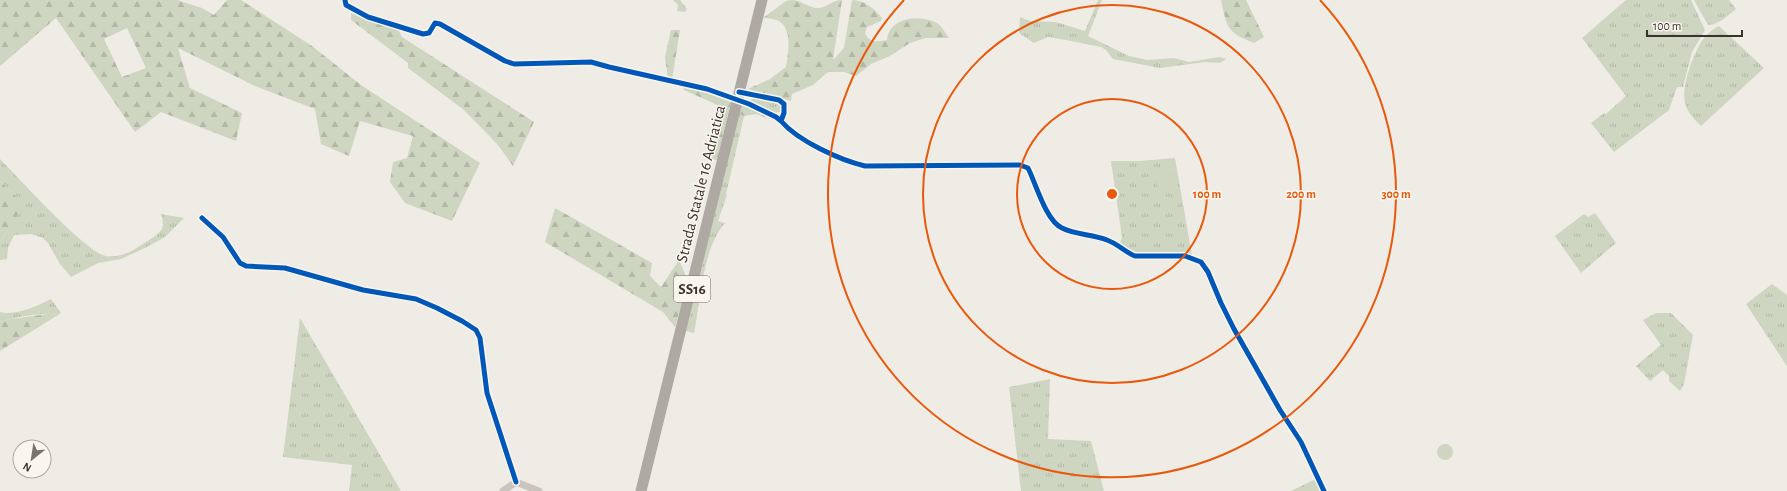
<svg xmlns="http://www.w3.org/2000/svg" width="1787" height="491" font-family="'Alegreya Sans',sans-serif">
  <style>
    .grass { fill: url(#grass-tufts) }
    .forest { fill: url(#forest-firs); fill-rule: evenodd }
    .garden { fill: #ced5c1 }
    .lines { fill: none; stroke-linecap: round; stroke-linejoin: round }
    .street { stroke: #c9c4be; stroke-width: 7 }
    .primary { stroke: #aea9a3; stroke-width: 11 }
    .street-bridge { stroke: #c9c4be; stroke-width: 7 }
    .cycleway-casing { stroke: #faf6ef; stroke-width: 8 }
    .cycleway { stroke: #0057b8; stroke-width: 5 }
    .ring { fill: none; stroke: #e8590c; stroke-width: 2 }
    .labels { text-anchor: middle; dominant-baseline: central; stroke-width: 3; stroke-linejoin: round; paint-order: stroke }
    .shield { fill: #faf6ef; stroke: #746d66; stroke-width: 1 }
    .shield-label { font-size: 15px; font-weight: bold; fill: #3a322c }
    .street-label { font-size: 16px; fill: #3a322c; stroke: #faf6ef }
    .centre { fill: #e8590c; stroke: #faf6ef; stroke-width: 2 }
    .ring-label { font-size: 12px; text-anchor: middle; font-weight: bold; fill: #e8590c; stroke: #faf6ef; stroke-width: 3; stroke-linejoin: round; paint-order: stroke }
  </style>
  <defs>
    <pattern id="grass-tufts" width="24" height="20" patternUnits="userSpaceOnUse"><rect width="24" height="20" fill="#ced5c1"/><path d="M3 7l-1-3M5 7V3M7 7l1-3M15 17l-1-3M17 17v-4M19 17l1-3" fill="none" stroke="#b2b7a6"/></pattern>
    <pattern id="forest-firs" width="22" height="20" patternUnits="userSpaceOnUse"><rect width="22" height="20" fill="#ced5c1"/><path d="M5 1l3.5 6h-7zM16 11l3.5 6h-7z" fill="#b2b7a6"/></pattern>
  </defs>
  <rect width="100%" height="100%" fill="#efece6"/>
  <path class="grass" d="M1098 0H1102L1088 36 1129 56 1147 60 1174 58 1189 62 1220 57 1226 59 1220 63 1205 62 1160 68 1113 59 1106 50 1101 47 1066 40 1048 37 1034 43 1019 33 1020 17 1030 21 1056 22 1085 31Z
    M1626 0H1691L1705 30 1692 52 1683 87H1677L1669 110 1614 152 1591 123 1604 113 1606 114 1626 96 1582 38Z
    M1694 0H1729L1736 9C1728 15 1719 25 1708 25Z
    M1719 26 1764 68 1701 126C1695 120 1687 112 1685 103 1681 87 1694 51 1704 38 1708 33 1713 29 1719 26Z
    M754 97 763 98 781 105V111L776 113 750 101Z
    M739 114 744 116 726 194 727 195 718 221 725 223C702 250 701 299 694 333L686 331Z
    M1175 158 1192 256 1138 255 1120 244 1122 237 1111 161H1139Z
    M0 159C18 177 85 252 106 256 121 259 137 248 149 240 161 232 166 230 161 214L184 218 165 237 143 249 121 259 98 263 71 277 60 264 48 243 43 238 31 234 14 235 8 248 7 259 0 260V241C14 227 13 214 15 195L0 181Z
    M1595 213 1616 243 1581 273 1555 236 1584 214 1588 217Z
    M1772 284 1787 295V366L1746 304Z
    M51 299 61 313 58 315C39 312 18 317 0 322V312C17 316 37 306 51 299Z
    M1656 313H1671L1693 335 1684 384 1680 391 1669 381V376L1663 370 1650 381 1636 366 1661 345 1643 320Z
    M300 318 401 491H349L352 465 283 457Z
    M1050 379 1048 439 1091 441 1104 491H1021L1009 387Z
    M1316 479 1322 491H1291Z"/>
  <path class="forest" d="M0 0H177L202 8 214 15 227 0H241L312 46 361 85 480 163 452 221 405 203 390 182 393 162 407 158 413 136 360 121 349 156 321 144 315 109 255 86 178 48 190 88 242 113 236 141 161 112 135 132 56 18 0 66ZM127 28 146 68 122 77 104 39Z
    M673 0H680L687 9 685 12 677 11 678 5Z
    M791 0C801 0 807 7 816 8 827 9 831 0 842 0L833 60 844 48 852 0C864 0 875 9 882 18L881 21 867 27 865 33C869 43 877 42 887 40 889 18 917 14 935 22 941 24 945 33 949 38H925L910 43 890 56 871 64 856 76 844 72H828L813 85 792 94 791 101 748 89 770 79 786 67C788 54 793 30 779 21 775 19 768 18 763 18L786 1Z
    M1221 0H1246L1264 37 1254 43C1226 32 1227 27 1221 0Z
    M351 13 398 29 402 37 534 122 513 166 498 145 464 110 408 68V63L351 20Z
    M671 30H680L672 79H668L665 57Z
    M683 86 702 91 731 102 717 160 712 159 722 107 684 90Z
    M741 105 749 108 770 119 756 114 744 116 739 114Z
    M0 181 15 195 21 210C12 220 10 231 0 241Z
    M555 208 652 263 650 276 661 287 679 260 688 281 675 327 663 312 545 242Z
    M48 314 58 315 0 351V322L11 319Z"/>
  <path class="garden" d="M1157 183a10 10 0 1 1 20 0a10 10 0 1 1-20 0Z
    M1437 452a8 8 0 1 1 16 0a8 8 0 1 1-16 0Z"/>
  <g class="lines">
    <path class="street" d="M345 0 346 5 368 17 423 34 429 33 435 23 440 24 505 61 514 64 591 62 609 67 707 89 729 97
      M739 92 779 100 784 104V113L781 121C798 141 840 160 865 166L1020 165 1028 168C1036 184 1046 221 1062 228 1076 235 1092 234 1107 240 1118 244 1125 252 1135 256H1185L1201 262 1208 272 1221 303 1234 329 1280 410 1301 442 1324 491
      M749 104 776 117 781 121
      M202 218 223 237 240 263 246 266 285 268 363 290 416 299 437 308 462 321 476 330 480 338 487 393 516 482
      M503 491 516 482 539 491"/>
    <path class="primary" d="M641 491 762 0"/>
    <path class="street-bridge" d="M729 97 749 104"/>
    <defs>
      <path id="cycleway" d="M345 0 346 5 368 17 423 34 429 33 435 23 440 24 505 61 514 64 591 62 609 67 707 89 749 104 776 117 781 121
        M739 92 779 100 784 104V113L781 121C798 141 840 160 865 166L1020 165 1028 168C1036 184 1046 221 1062 228 1076 235 1092 234 1107 240 1118 244 1125 252 1135 256H1185L1201 262 1208 272 1221 303 1234 329 1280 410 1301 442 1324 491
        M202 218 223 237 240 263 246 266 285 268 363 290 416 299 437 308 462 321 476 330 480 338 487 393 516 482"/>
    </defs>
    <use href="#cycleway" class="cycleway-casing"/>
    <use href="#cycleway" class="cycleway"/>
  </g>
  <g class="ring">
    <circle cx="1112" cy="194" r="95"/>
    <circle cx="1112" cy="194" r="189"/>
    <path d="M1320 0A284 284 0 1 1 904 0"/>
  </g>
  <g class="labels">
    <rect class="shield" x="674" y="276" width="36" height="26" rx="3"/>
    <g class="shield-label">
      <text x="692" y="289">SS16</text>
    </g>
    <g class="street-label">
      <text transform="translate(701 184) rotate(-76)">Strada Statale 16 Adriatica</text>
    </g>
  </g>
  <circle cx="1112" cy="194" r="6" class="centre"/>
  <g class="ring-label">
    <text x="1207" y="198">100 m</text>
    <text x="1301" y="198">200 m</text>
    <text x="1396" y="198">300 m</text>
  </g>
  <g transform="translate(32 459) rotate(210)"><circle r="19" fill="#faf6ef" stroke="#ada8a1"/>
  <path d="M0-3L7 15L0 10L-7 15Z" fill="#79736d"/>
  <text y="-6" font-size="11" font-weight="bold" text-anchor="middle" fill="#3a322c">N</text>
  </g>
  <path d="M1647 30v6h95v-6" fill="none" stroke="#3a322c" stroke-width="2"/>
  <text x="1653" y="30" font-size="12" fill="#3a322c" stroke="#faf6ef" stroke-width="3" paint-order="stroke">100 m</text>
</svg>
